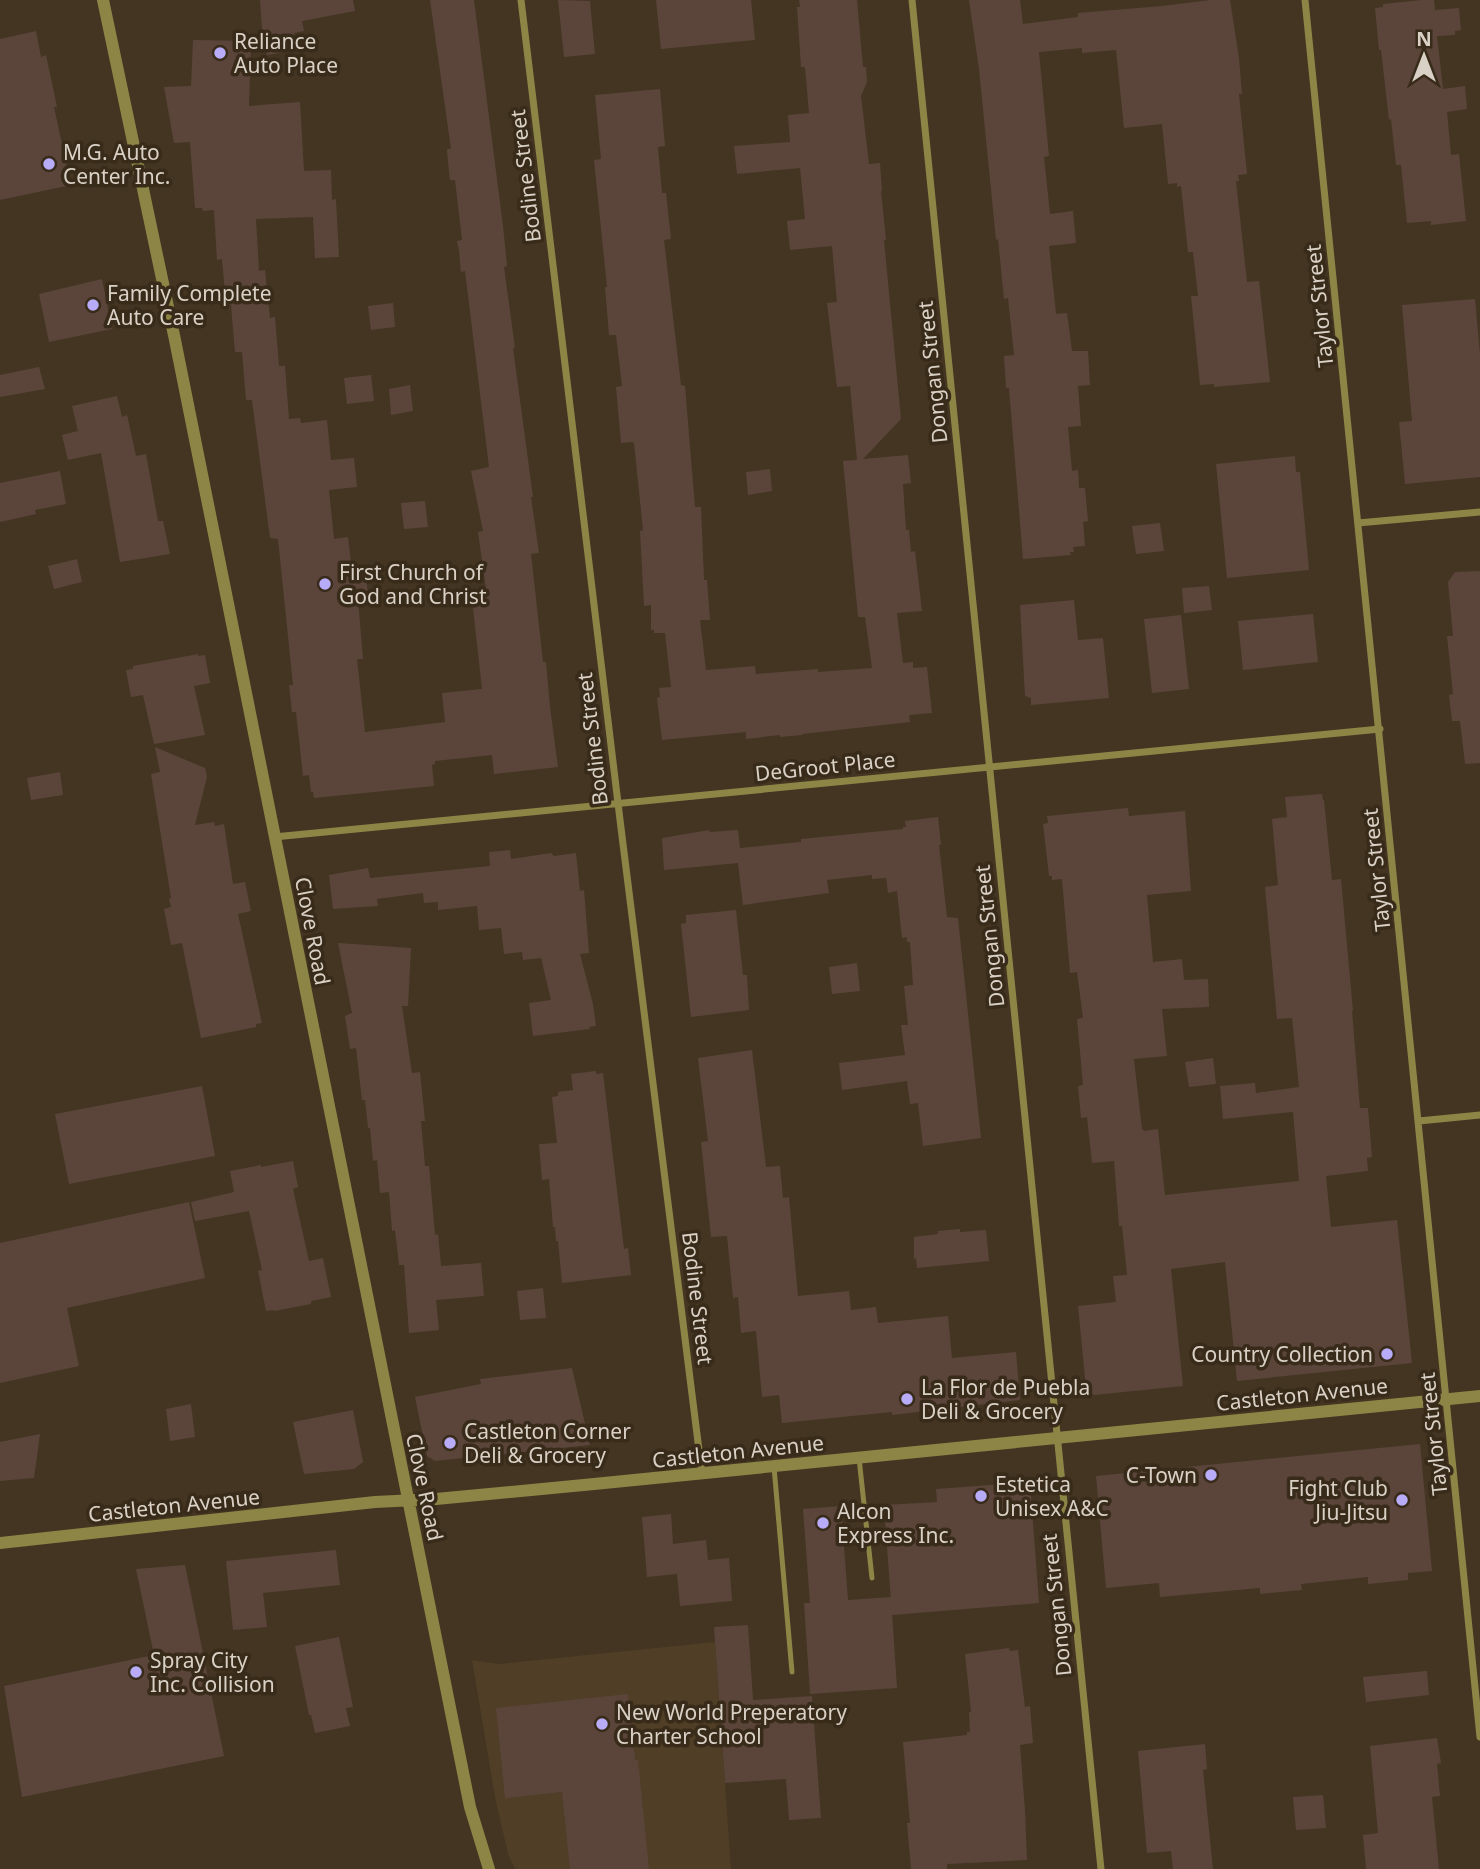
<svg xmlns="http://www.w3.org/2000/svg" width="1480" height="1869" font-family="'Noto Sans',sans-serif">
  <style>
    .built { fill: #503e26 }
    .building { fill: #5b453b }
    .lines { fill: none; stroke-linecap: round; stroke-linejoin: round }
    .service { stroke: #8d8546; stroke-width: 5 }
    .minor { stroke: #8d8546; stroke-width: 7 }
    .tertiary { stroke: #8d8546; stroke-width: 12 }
    .poi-dot { fill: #b8abf7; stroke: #382b19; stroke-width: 2.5 }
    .labels { text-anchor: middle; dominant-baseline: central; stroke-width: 7; stroke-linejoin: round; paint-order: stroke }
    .poi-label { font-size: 21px; fill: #dad1c6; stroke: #382b19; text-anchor: start }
    .street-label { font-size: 21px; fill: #dad1c6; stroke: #382b19 }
  </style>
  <rect width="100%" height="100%" fill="#433522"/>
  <path class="built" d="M715 1642 731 1869H515L508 1854 495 1797 472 1660 499 1664Z"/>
  <path class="building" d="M260 0H353L355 11 302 21 304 31 294 33 297 50 267 55 262 28Z
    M430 0H474L503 226 507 266 504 267 515 348H513L533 497H531L539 553 531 554 543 662H546L550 707 558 767 494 774 492 755 435 761V764L432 765 434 786 314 798 313 792H311L309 775 303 776 296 712H292L289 685H293L278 539 270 538 252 400H246L242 352H235L231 305H226L222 259 217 260 214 210 203 211 202 208H195L190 142 174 143 164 87 191 86 193 40 251 41 249 106 300 102 304 171 331 170 332 200 336 199 339 257 315 258 313 217 256 219 259 271 265 270 270 318 275 317 279 366H285L289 419 300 418 301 423 327 420 331 460 354 458 357 487 329 490 334 539 348 537 352 571 366 570 368 598 358 599 363 659H357L365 732 445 722 442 693 482 689 471 590 486 589 478 532 483 531 471 471 489 467 465 271 461 272 459 251 457 241 462 240 455 180H450L448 162 447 149H451Z
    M558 0 590 1 595 54 564 57Z
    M656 0H751L755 40 661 49Z
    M799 0H857L863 67H866L867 82 861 96 869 164 880 163 882 190 881 191 886 240H884L901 419 863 459 908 455 911 483 903 484 906 530H909L911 552 915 551 922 611 897 613 903 663 913 662V668L927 667 932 713 909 715 910 722 802 734V735L780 737V735L746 739V732L662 740 657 698 660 697 659 688 671 687 665 633H654V630H651V605L644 606 640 531 643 530 634 443 632 442 621 443 616 387 622 386 616 335H609L605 287H607L594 160 601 159 595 95 660 89 665 146 658 147 662 193H666L671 239 664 240 681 385 685 386 695 507H701L704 580H707L710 620H700L706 670 755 666 756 674 818 669V672L872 668 865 617H858L843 461 857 460 850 386 837 387 827 303 837 302 832 246 790 250 787 221 805 219 800 168 737 174 734 146 790 142 788 115 809 113 805 67H801L797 7H800Z
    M969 0H1020L1023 24 1078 17V13L1162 6 1210 0H1230L1239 58 1242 94H1239L1247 174 1238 175 1239 181H1236L1247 282 1259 281 1270 382 1214 387V384L1200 385 1191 296H1198L1193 252H1188L1181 186 1177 187V183L1168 184 1162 124 1124 128 1116 50 1082 53V48L1039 52 1049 156 1044 157 1050 214 1073 211 1076 243 1049 246 1056 314 1067 313 1072 351H1088L1090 385 1078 386 1081 426 1068 427 1072 471 1078 470 1079 488H1085L1088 521 1083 522 1085 546 1073 547 1074 552H1070L1071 555 1023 559 1009 388H1006L1004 356 1014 355 1008 298 1004 299 998 239 996 240 979 69Z
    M1421 0H1434L1435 10 1459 8 1461 30 1455 31V35L1437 36 1443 89 1465 86 1467 109 1447 112 1451 155 1459 154 1466 221 1431 225V221L1407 223 1401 165H1396L1391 119 1389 120 1381 50H1379L1375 8 1383 7V4Z
    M36 31 41 57 46 55 57 107H54L71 185 0 200V39Z
    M102 279 112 329 49 342 39 294Z
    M1475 299 1480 354V477L1405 484 1399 422 1412 421 1402 305Z
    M393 303 395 327 371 330 368 306Z
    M39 367 45 389 0 397V375Z
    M371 375 374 401 347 404 344 378Z
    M410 385 413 411 391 415 389 389Z
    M117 396 122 417 127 415 136 456 146 454 158 521H163L170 554 120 562 101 453 68 460 62 435 78 431 72 406Z
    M1295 456 1296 472H1300L1309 570 1227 578 1216 464Z
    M770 469 772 491 748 495 746 472Z
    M60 471 66 504 35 510 36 514 0 522V483Z
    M425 501 428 527 404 529 401 503Z
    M1160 523 1164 551 1136 554 1132 526Z
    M77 559 82 582 54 589 48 566Z
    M1480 571V763L1465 764 1460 721H1452L1449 695 1453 694 1447 636H1453L1448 582 1455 572Z
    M1209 586 1212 610 1184 613 1182 588Z
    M1074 600 1078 640 1103 638 1109 698 1031 705V698L1025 696 1020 605Z
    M1313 614 1318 662 1243 670 1238 621Z
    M1181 615 1189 689 1152 693 1144 619Z
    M198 654V656L205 655 210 683 194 686 205 735 154 744 143 695 131 697 126 670 133 669V666Z
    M155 747 205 768 207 777 195 825 214 822 215 826 224 824 233 884 245 882 251 911 238 914 262 1023 256 1024V1027L201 1038 182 943 171 945 164 909 171 907 169 899 171 898 151 774 160 772Z
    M60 772 63 795 31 800 27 778Z
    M1322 794 1323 800H1324L1332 880 1341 879 1353 1011H1352L1360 1108H1368L1372 1157 1367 1158 1368 1171 1326 1176 1331 1227 1397 1220 1412 1363 1237 1381 1225 1262 1171 1269 1183 1386 1094 1395 1086 1388 1078 1306 1116 1302 1113 1276 1127 1275 1122 1226H1119L1114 1161 1092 1163 1087 1117 1081 1118 1078 1086 1083 1085 1077 1019 1083 1018 1077 972 1070 973 1062 879 1052 880V876H1049L1043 824 1048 823 1047 816 1128 808 1129 816 1185 811 1191 891 1147 895 1153 962 1182 959 1184 980 1208 979 1209 1007 1162 1009 1167 1056 1134 1059 1142 1129 1144 1131 1158 1129 1165 1195 1299 1181 1293 1112 1223 1119 1220 1086 1255 1083 1256 1093 1299 1087 1292 1018 1277 1019 1265 887 1278 885 1272 819 1287 817 1285 797Z
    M938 817 941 845H939L947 917 958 918 981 1138 923 1146 918 1103 910 1104 907 1081 842 1090 839 1063 905 1055 901 1025H908L904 986 913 985 910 942H907V937L902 938 897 891 888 893 886 878 872 879V875L827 880 829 893 743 905 738 863 664 870 662 838 709 830 710 832 738 830 740 848 801 842V839L903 829V827H906L905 821Z
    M510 850 511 859 551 853 554 856 576 853 580 891 584 890 589 953 580 954 593 1004 596 1026 589 1027 590 1029 533 1036 529 1003 551 1000 541 958 523 960 522 952 504 954 501 928 479 930 477 906 438 910V902L424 903 423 893 377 899 378 906 333 909 329 875 368 868 370 878 490 866 489 852Z
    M736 910 743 975H747L749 1010 691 1017 681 924 686 923V915Z
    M338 943 411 948 408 1006H402L412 1073 420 1072 425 1121H421L425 1166H429L435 1235 438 1234 441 1266 481 1263 484 1296 436 1300 439 1330 409 1333 404 1265H399L395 1230 392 1231 389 1192 380 1193 377 1160 373 1161 370 1128H368L365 1100H362L356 1048 350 1049 345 1016 352 1013Z
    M857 963 860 991 832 994 829 967Z
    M752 1050 766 1167 780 1166 783 1198 789 1197 798 1296 849 1291 851 1310 876 1307 878 1323 948 1316 952 1358 1016 1352 1020 1400 892 1415V1412L782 1423 779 1395 762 1397 756 1331 741 1333 738 1297 733 1298 727 1236 711 1237 701 1142 708 1141 698 1058Z
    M1213 1058 1216 1084 1189 1087 1185 1062Z
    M596 1071V1074L603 1073 624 1249 628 1248 631 1275 562 1283 558 1241H556L555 1227H553L549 1179 542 1180 539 1144 557 1143 552 1097 558 1096V1092L573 1090 571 1074Z
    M202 1086 215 1156 69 1184 55 1114Z
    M293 1161 298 1187 293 1189 309 1261 323 1258 331 1297 311 1301V1304L274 1311V1310L266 1311 258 1271 262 1270 249 1211 195 1221 191 1202 234 1192 230 1171 261 1165V1167Z
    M189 1202 205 1278 67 1308 79 1366 0 1383V1243Z
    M960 1229V1232L986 1230 989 1261 917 1268 916 1258 914 1259V1237L938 1234V1231Z
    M543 1288 546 1318 520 1320 517 1291Z
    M572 1368 590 1445 435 1461 427 1456 415 1397 481 1384 480 1379Z
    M191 1404 195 1437 170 1441 166 1409Z
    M353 1410 363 1462 354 1469 304 1474 293 1422Z
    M40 1434 34 1478 0 1481V1442Z
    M1420 1444 1432 1571 1408 1573V1580L1368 1584V1577L1301 1584 1302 1590 1260 1594V1588L1160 1597 1159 1583 1106 1588 1096 1476Z
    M1030 1482 1039 1603 892 1615 884 1505 937 1502 936 1489Z
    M841 1506 848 1600 891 1597 897 1688 810 1694 804 1603H810L803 1509Z
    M671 1514 673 1544 706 1540 708 1560 729 1558 732 1601 680 1606 677 1574 647 1577 642 1517Z
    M336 1550 340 1585 263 1593 267 1627 233 1630 226 1561Z
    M185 1565 224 1756 22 1797 4 1686 154 1655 136 1569Z
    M748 1625 753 1700 812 1696 821 1818 789 1820 786 1779 725 1783 714 1627Z
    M339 1637 353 1707 346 1708 350 1726 315 1733 311 1715H309L295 1646Z
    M1009 1648 1010 1651 1018 1650 1025 1707 1030 1706 1033 1743 1020 1745 1025 1811 1027 1860 947 1864V1869H911L907 1823H910L903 1742 967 1735V1732H970L969 1712H971L965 1654Z
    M1427 1671 1429 1695 1366 1702 1363 1677Z
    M628 1694 635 1760H638L649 1869H570L562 1792 505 1798 496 1708Z
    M1437 1738 1441 1763 1437 1764 1440 1796 1432 1797 1439 1869H1366L1363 1835 1378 1833 1370 1746Z
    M1205 1744 1207 1769 1203 1770 1213 1869H1173L1171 1851 1147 1853 1138 1751Z
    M1323 1795 1326 1828 1296 1830 1293 1797Z"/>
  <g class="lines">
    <path class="service" d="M859 1458 872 1578
      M774 1467 792 1672"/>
    <path class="minor" d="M521 0 621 828 702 1474
      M912 0 1101 1869
      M1305 0 1480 1737
      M1358 523 1480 512
      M274 837 1380 729
      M1419 1121 1480 1115"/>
    <path class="tertiary" d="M103 0 175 340 470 1807 489 1869
      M0 1543 375 1502 436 1499 594 1484 1480 1396"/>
  </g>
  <g class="poi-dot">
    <circle cx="220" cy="53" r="7"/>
    <circle cx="49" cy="164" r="7"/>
    <circle cx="93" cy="305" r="7"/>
    <circle cx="325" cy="584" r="7"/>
    <circle cx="1387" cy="1354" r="7"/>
    <circle cx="907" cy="1399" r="7"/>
    <circle cx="450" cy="1443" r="7"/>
    <circle cx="1211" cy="1475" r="7"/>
    <circle cx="981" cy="1496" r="7"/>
    <circle cx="1402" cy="1500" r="7"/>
    <circle cx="823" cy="1523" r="7"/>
    <circle cx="136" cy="1672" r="7"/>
    <circle cx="602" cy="1724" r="7"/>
  </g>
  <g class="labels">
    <g class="poi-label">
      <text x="234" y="41">Reliance<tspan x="234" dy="24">Auto Place</tspan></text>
      <text x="63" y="152">M.G. Auto<tspan x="63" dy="24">Center Inc.</tspan></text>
      <text x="107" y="293">Family Complete<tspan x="107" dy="24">Auto Care</tspan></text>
      <text x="339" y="572">First Church of<tspan x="339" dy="24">God and Christ</tspan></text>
      <text x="1373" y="1354" text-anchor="end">Country Collection</text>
      <text x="921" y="1387">La Flor de Puebla<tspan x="921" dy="24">Deli &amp; Grocery</tspan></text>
      <text x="464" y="1431">Castleton Corner<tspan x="464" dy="24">Deli &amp; Grocery</tspan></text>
      <text x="1197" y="1475" text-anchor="end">C-Town</text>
      <text x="995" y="1484">Estetica<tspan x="995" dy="24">Unisex A&amp;C</tspan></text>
      <text x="1388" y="1488" text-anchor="end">Fight Club<tspan x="1388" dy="24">Jiu-Jitsu</tspan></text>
      <text x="837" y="1511">Alcon<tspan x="837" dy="24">Express Inc.</tspan></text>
      <text x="150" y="1660">Spray City<tspan x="150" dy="24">Inc. Collision</tspan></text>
      <text x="616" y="1712">New World Preperatory<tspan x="616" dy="24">Charter School</tspan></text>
    </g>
    <g class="street-label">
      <text transform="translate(525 176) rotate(-97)">Bodine Street</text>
      <text transform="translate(1319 306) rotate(-96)">Taylor Street</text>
      <text transform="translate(932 372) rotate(-96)">Dongan Street</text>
      <text transform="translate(592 739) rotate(-97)">Bodine Street</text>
      <text transform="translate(825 766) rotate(-6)">DeGroot Place</text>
      <text transform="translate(1376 870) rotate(-96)">Taylor Street</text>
      <text transform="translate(313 931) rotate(79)">Clove Road</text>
      <text transform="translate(989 936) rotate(-96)">Dongan Street</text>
      <text transform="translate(698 1298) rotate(83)">Bodine Street</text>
      <text transform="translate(1302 1394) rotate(-6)">Castleton Avenue</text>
      <text transform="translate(1433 1434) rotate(-96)">Taylor Street</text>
      <text transform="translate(738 1451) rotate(-6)">Castleton Avenue</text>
      <text transform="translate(425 1487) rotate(78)">Clove Road</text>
      <text transform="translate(174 1505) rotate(-6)">Castleton Avenue</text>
      <text transform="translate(1056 1605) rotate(-96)">Dongan Street</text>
    </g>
  </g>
  <g transform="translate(1424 56)" stroke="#382b19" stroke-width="5" paint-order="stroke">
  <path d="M0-5L12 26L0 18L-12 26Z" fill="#dad1c6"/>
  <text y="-10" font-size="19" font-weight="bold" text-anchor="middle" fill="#dad1c6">N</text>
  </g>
</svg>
